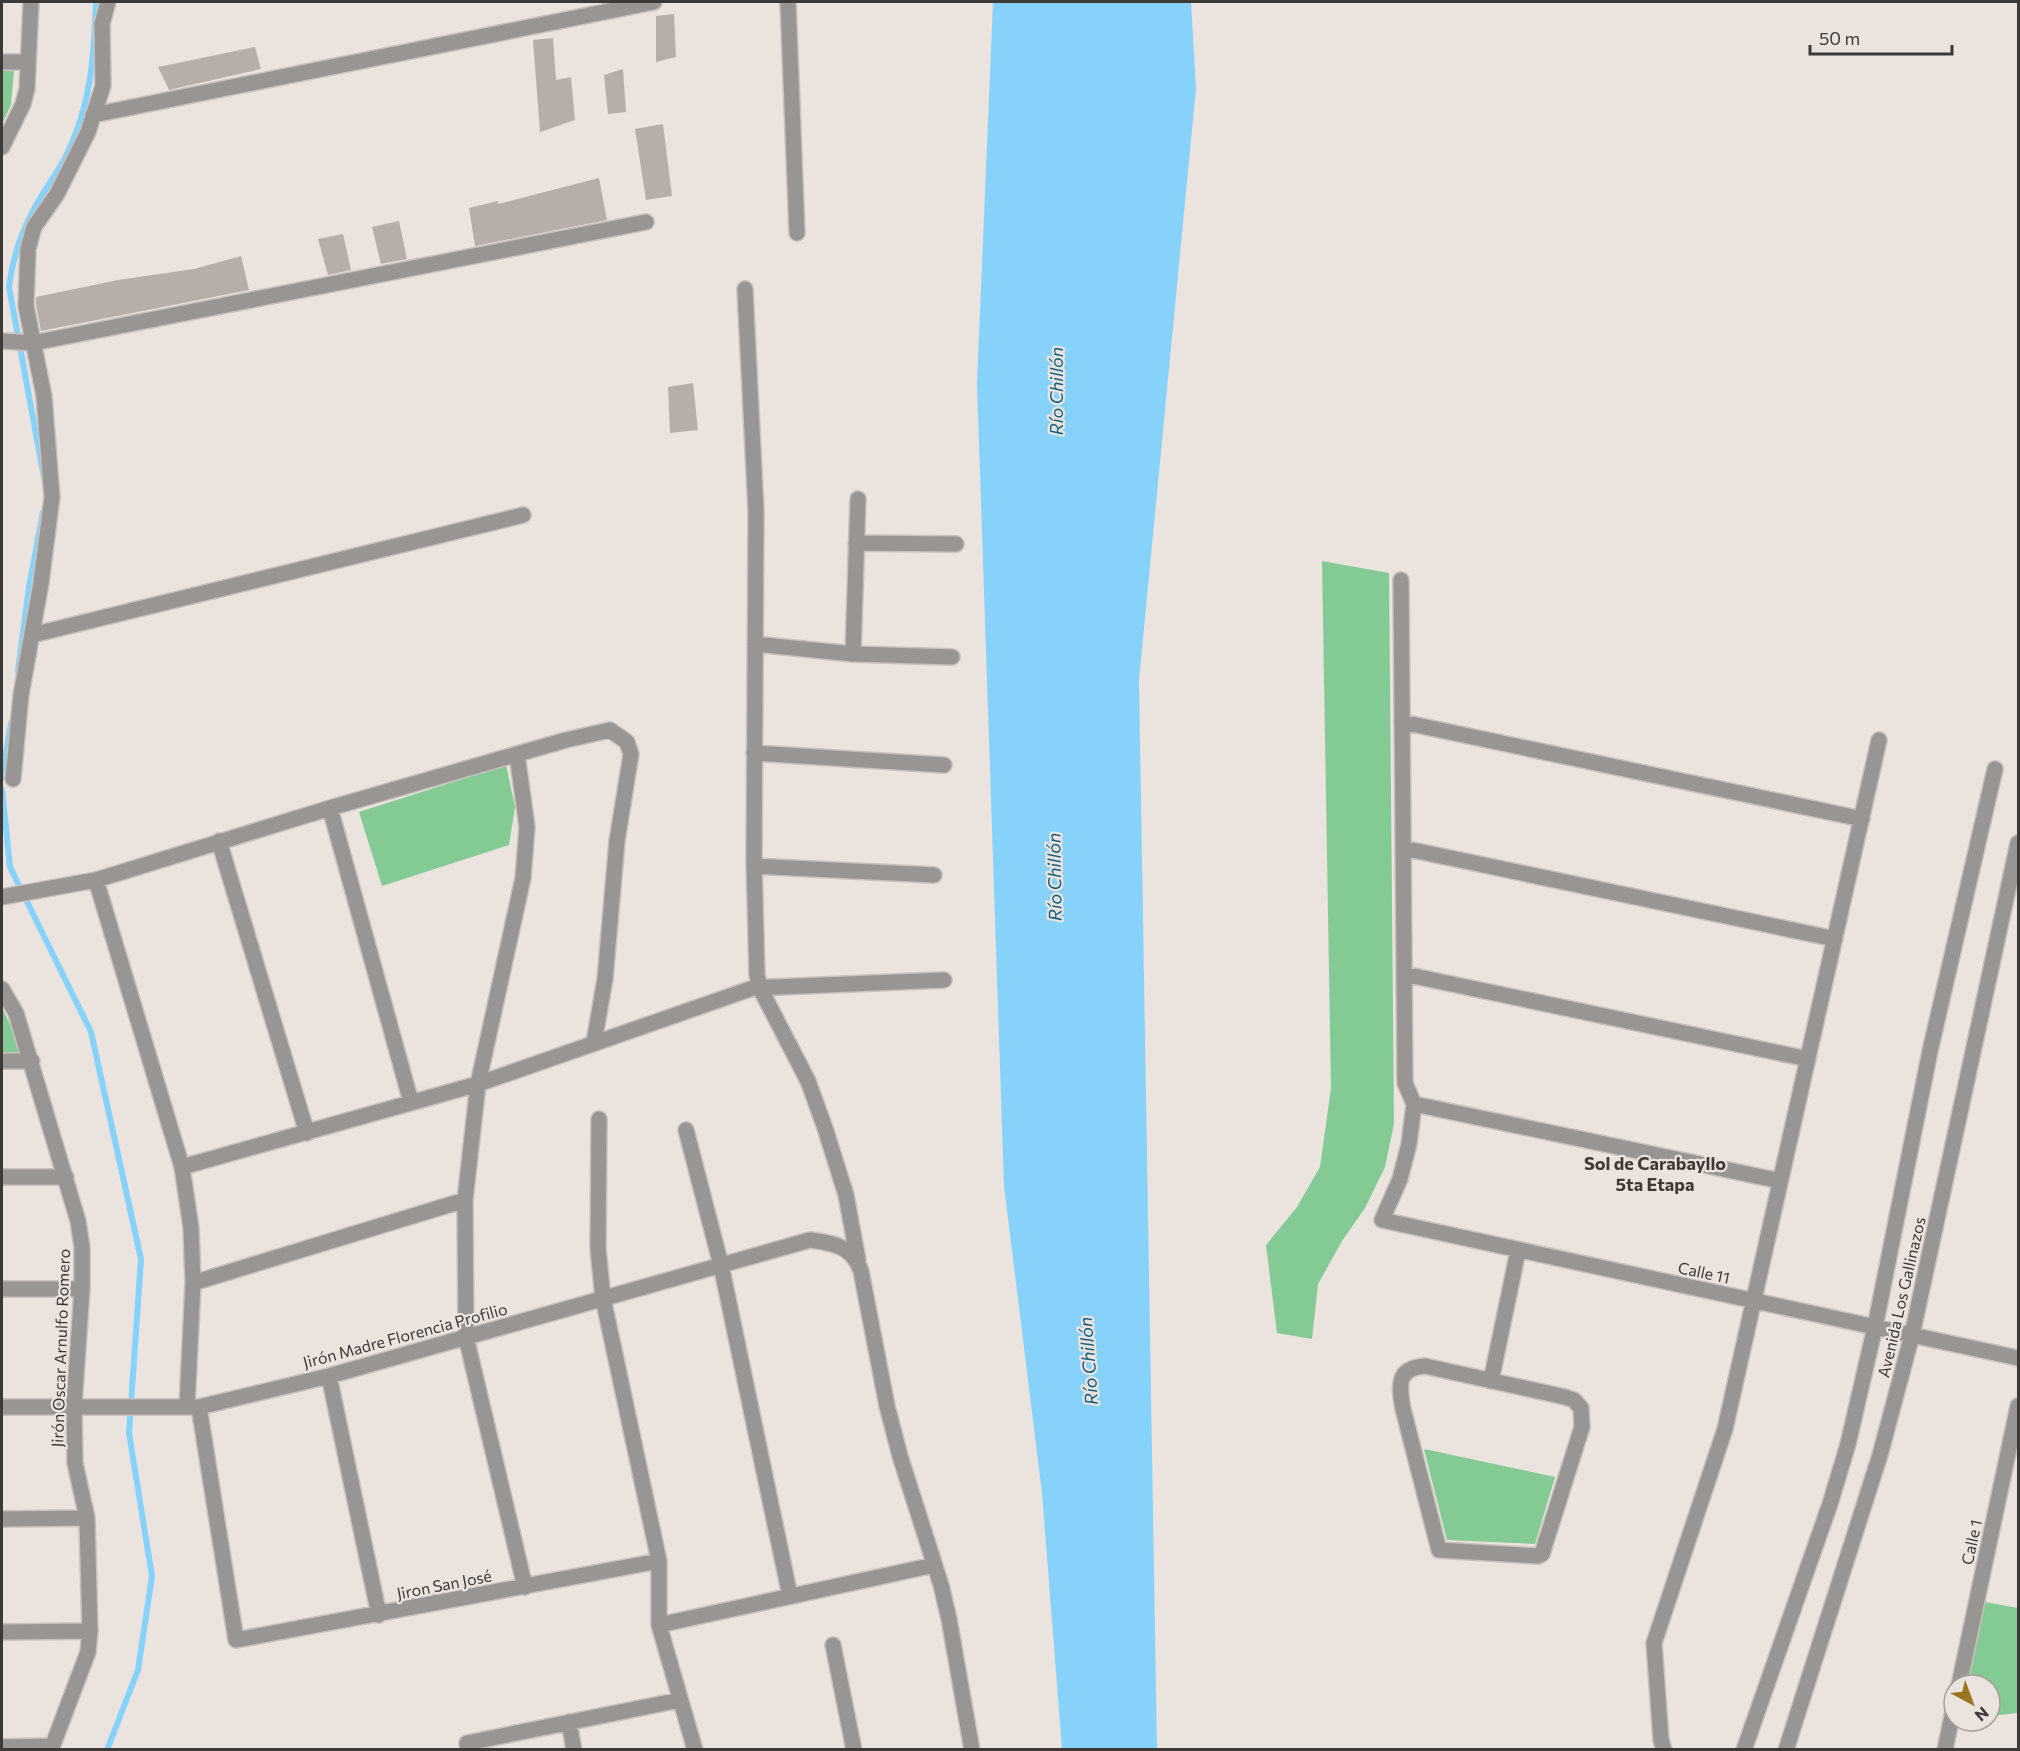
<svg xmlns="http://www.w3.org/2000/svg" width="2020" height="1751" font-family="Commissioner,sans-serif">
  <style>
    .green { fill: #83ca95 }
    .water { fill: #87d2fb }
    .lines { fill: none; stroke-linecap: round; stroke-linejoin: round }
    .stream { stroke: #87d2fb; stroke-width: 6 }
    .building { fill: #b5aea9 }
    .minor-casing { stroke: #c8c1bd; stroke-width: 18 }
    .minor { stroke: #989593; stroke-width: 15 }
    .labels { text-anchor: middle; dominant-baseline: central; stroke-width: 4.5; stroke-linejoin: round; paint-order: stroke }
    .street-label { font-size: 16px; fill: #3c3937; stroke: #ebe3de }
    .water-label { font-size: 18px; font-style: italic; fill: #125f81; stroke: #ebe3de }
    .neighbourhood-label { font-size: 18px; font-weight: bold; fill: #403936; stroke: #ebe3de }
  </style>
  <rect width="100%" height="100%" fill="#ebe3de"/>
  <path class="green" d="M2 71H14L11 105 2 124Z
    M1322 561 1389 573 1394 1124 1385 1167 1365 1208 1342 1241 1318 1284 1312 1339 1277 1333 1266 1245 1297 1207 1320 1167 1331 1088Z
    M506 765 515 807 509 845 382 886 359 812Z
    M2 1008 12 1028 19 1053H2Z
    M1424 1449 1555 1477 1535 1544 1447 1540Z
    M1985 1602 2018 1608V1713L1990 1716V1685H1966Z"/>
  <path class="water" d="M993 2H1191L1196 88 1139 680 1157 1749H1062L1042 1493 1004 1186 977 383Z"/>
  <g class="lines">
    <path class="stream" d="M44 478 9 287C12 262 20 236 32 213 41 194 55 177 65 158 91 107 94 57 96 2
      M18 671 29 587 43 512
      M2 778 11 723
      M2 789 10 867 91 1032 141 1259 129 1433 152 1576 138 1670 107 1750"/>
  </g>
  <path class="building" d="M674 14 676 57 656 62V16Z
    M553 38 556 80 571 77 575 120 540 132 533 40Z
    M255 47 261 69 182 87 169 90 158 67Z
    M623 69 626 112 608 114 604 75Z
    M663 124 672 196 646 200 635 129Z
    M599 178 607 220 475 246 469 208 498 201V204Z
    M399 221 407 259 381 264 372 227Z
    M343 234 351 270 328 275 318 239Z
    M241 256 249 290 41 331 36 305V297L118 280 194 269Z
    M693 383 698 430 670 433 668 387Z"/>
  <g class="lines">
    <defs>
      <path id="minor" d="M788 2 797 233
        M2 62H28
        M93 115 654 2
        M2 147 23 104 27 89 31 2
        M745 289 756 511 754 860 757 975 760 988 808 1081 825 1128 846 1195 858 1260
        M2 341 33 343 646 222
        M856 543 956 544
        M1401 580 1405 1083 1414 1104 1409 1144 1400 1179 1382 1220 2018 1358
        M32 635 523 515
        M755 644 853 654 952 657
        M853 654 858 499
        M1402 722 1862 819
        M754 753 944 765
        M517 754 527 827 523 878 478 1084 465 1200 466 1337 525 1587
        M13 779 21 695 41 583 52 497 44 396 26 306 28 249 34 227 57 194 88 132 103 86 102 24 108 2
        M330 808 411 1102
        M219 841 307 1133
        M1403 848 1835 939
        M754 866 934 875
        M96 880 182 1167 191 1228 193 1283 187 1406
        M2 897 96 880 330 808 566 740 610 730 627 742 631 754 617 841 605 979 594 1042
        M1404 974 1808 1059
        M2 989 16 1013 78 1221 82 1247V1289L74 1406 75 1463 87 1518 90 1631 88 1652 51 1750
        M2 1061H32
        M1414 1104 1780 1181
        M599 1119 598 1249 603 1298 659 1561V1625L695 1750
        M686 1130 721 1265 790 1596
        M182 1167 478 1084 753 988 944 980
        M2 1177H66
        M193 1283 465 1200
        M2 1289H82
        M1425 1366 1565 1397 1574 1400 1581 1408 1582 1427 1542 1554 1538 1556 1439 1550 1403 1409C1399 1386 1396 1368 1425 1366Z
        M329 1376 379 1615
        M1491 1381 1518 1251
        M2 1407H199L329 1376 810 1240C834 1243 852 1246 861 1271L887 1406 900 1456 941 1585 949 1619 972 1750
        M199 1407 236 1640 659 1561
        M2 1519 87 1518
        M659 1625 934 1565
        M2 1632 90 1631
        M833 1645 854 1750
        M1959 1685 2018 1406
        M569 1722 574 1750
        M2 1747 52 1746
        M468 1750 467 1743 680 1700
        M1664 1750 1661 1740 1654 1643 1725 1429 1879 740
        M1744 1750 1830 1504 1848 1444 1875 1327 1930 1051 1995 769
        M1786 1750 1880 1455 1912 1335 2018 843
        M1945 1750 1954 1706"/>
    </defs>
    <use href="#minor" class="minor-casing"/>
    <use href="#minor" class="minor"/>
  </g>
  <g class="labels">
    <g class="street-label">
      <text transform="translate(1704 1272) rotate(12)">Calle 11</text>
      <text transform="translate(1901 1297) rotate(-77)">Avenida Los Gallinazos</text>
      <text transform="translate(405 1335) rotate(-15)">Jirón Madre Florencia Profilio</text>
      <text transform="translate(60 1348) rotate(-88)">Jirón Oscar Arnulfo Romero</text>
      <text transform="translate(1971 1542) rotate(-78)">Calle 1</text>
      <text transform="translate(444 1584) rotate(-11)">Jiron San José</text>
    </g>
    <g class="water-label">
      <text transform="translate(1056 391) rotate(-90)">Río Chillón</text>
      <text transform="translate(1054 877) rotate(-91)">Río Chillón</text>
      <text transform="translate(1088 1361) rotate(-94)">Río Chillón</text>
    </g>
    <g class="neighbourhood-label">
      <text x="1655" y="1163">Sol de Carabayllo<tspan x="1655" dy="21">5ta Etapa</tspan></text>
    </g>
  </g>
  <rect width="2020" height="1751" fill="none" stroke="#3c3937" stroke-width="6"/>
  <g transform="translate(1972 1703) rotate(139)"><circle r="28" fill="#ebe3de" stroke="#a59f9b" stroke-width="1.5"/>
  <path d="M0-4.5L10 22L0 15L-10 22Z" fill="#98761f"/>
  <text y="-9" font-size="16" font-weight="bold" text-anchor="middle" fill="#3c3937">N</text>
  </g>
  <path d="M1810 45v9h142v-9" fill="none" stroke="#3c3937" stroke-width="3"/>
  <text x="1819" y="45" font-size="18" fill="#3c3937" stroke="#ebe3de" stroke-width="4.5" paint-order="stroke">50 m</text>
</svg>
